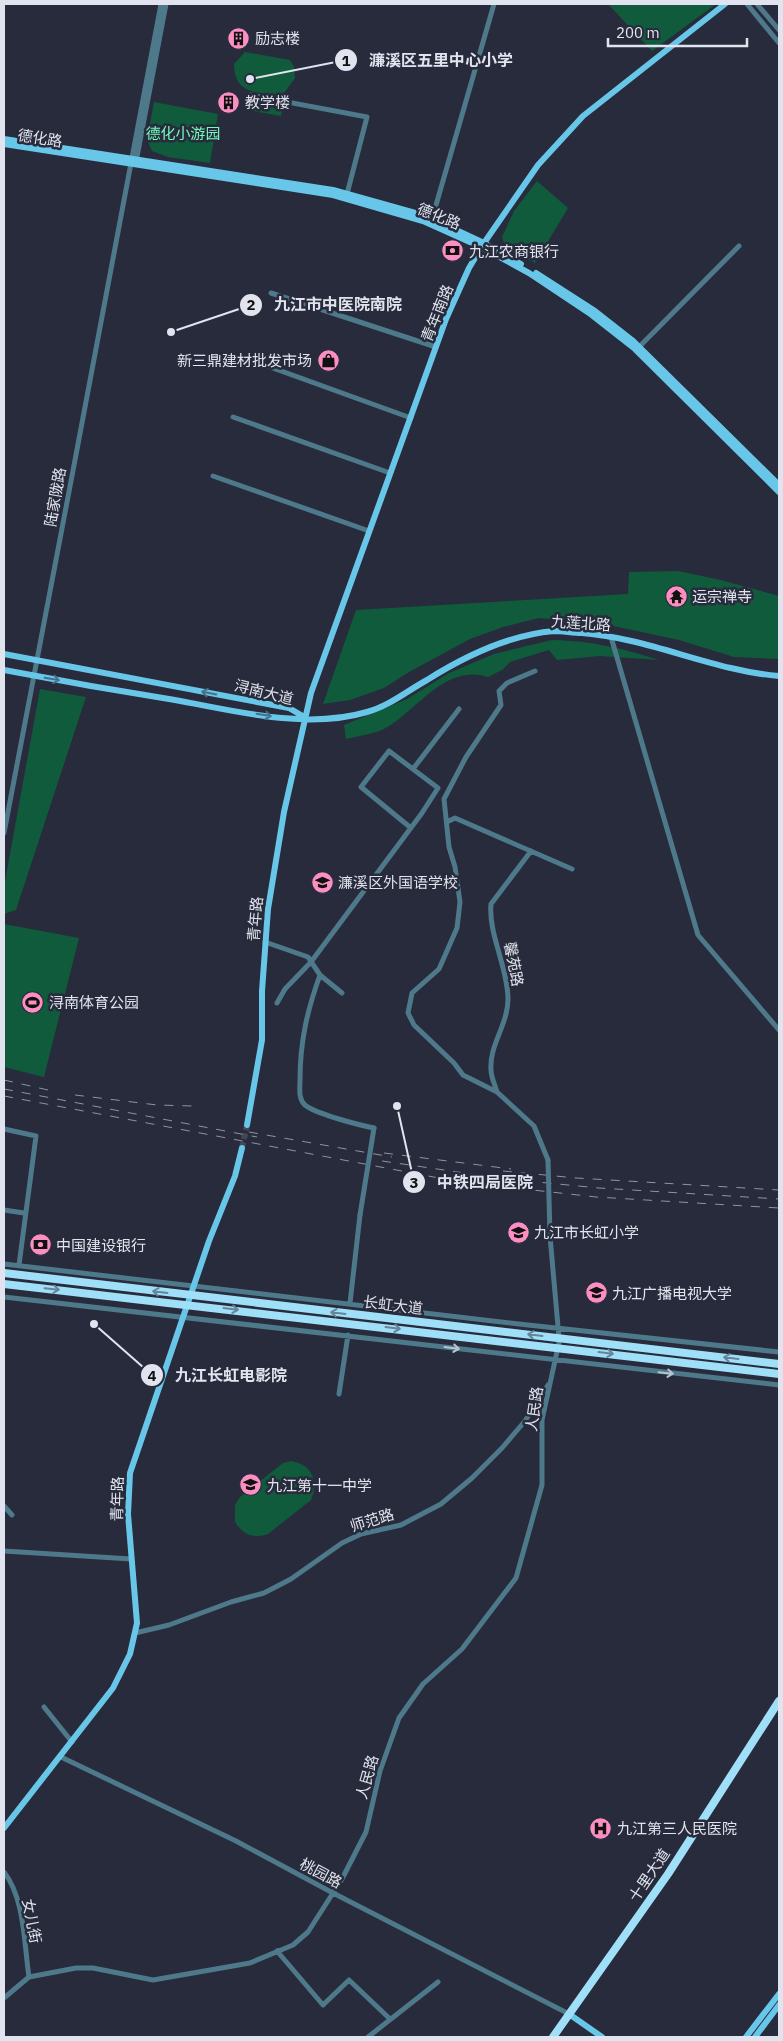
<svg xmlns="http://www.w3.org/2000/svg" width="783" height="2041" font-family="'IBM Plex Sans','Noto Sans SC',sans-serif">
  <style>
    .green { fill: #105b3c }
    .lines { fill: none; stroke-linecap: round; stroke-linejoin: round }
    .major-tunnel { stroke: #434756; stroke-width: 6; stroke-dasharray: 6 3; stroke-linecap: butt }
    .minor { stroke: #4e798a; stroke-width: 5 }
    .major { stroke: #68c6e9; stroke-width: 6 }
    .highway { stroke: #a0dff8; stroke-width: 8 }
    .rail { stroke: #9093a0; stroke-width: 1; stroke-dasharray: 9 9; stroke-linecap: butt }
    .minor-bridge { stroke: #4e798a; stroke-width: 5 }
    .oneway { stroke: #447189 }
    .oneway2 { stroke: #64859a }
    .oneway3 { stroke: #b5c4d0 }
    .labels { text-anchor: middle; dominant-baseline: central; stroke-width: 5; stroke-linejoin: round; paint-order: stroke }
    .poi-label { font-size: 15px; fill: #e1e4ee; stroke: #272b3b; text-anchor: start }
    .park-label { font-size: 15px; fill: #74fbbb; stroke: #272b3b }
    .street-label { font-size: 15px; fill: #e1e4ee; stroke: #272b3b }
    .leader { fill: none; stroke: #e1e4ee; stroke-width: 2 }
    .callout-dot { fill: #e1e4ee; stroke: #272b3b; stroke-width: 2 }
    .mark-label { font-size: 15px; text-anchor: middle; font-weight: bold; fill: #111 }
    .callout-label { font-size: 16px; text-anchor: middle; font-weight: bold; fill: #e1e4ee; stroke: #272b3b; stroke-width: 5; stroke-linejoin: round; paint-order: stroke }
  </style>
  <rect width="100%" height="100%" fill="#272b3b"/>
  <path class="green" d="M608 4H716L652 51Z
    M245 52 290 60 294 67 295 78 282 96C258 92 234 95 234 64Z
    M255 100 283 105 281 116 253 111Z
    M154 102 218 114 210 163 168 157 152 151 147 140Z
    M537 181 568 208 535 263 505 246 502 237 514 211Z
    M678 571 721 580 779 596V659L734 657 679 640 604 624 539 618 503 627 470 639 409 672 384 688 350 700 323 704 356 610 628 594 629 572Z
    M552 640C593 641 621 648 659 660L600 656 557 660 549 650 510 662 502 670 488 677C445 663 417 711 384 729 374 734 358 736 346 739L344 725 407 699 449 673 494 654Z
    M40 689 86 697 16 910 4 914V887Z
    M4 924 79 938 44 1077 4 1067Z
    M291 1461C312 1464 319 1481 311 1500L268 1534C254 1539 243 1535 235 1522V1505L240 1497 283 1463Z"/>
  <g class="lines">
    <path class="major-tunnel" d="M242 1148 247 1125"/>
    <path class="minor" d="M747 4 779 43
      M757 4 779 30
      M250 95 367 117 347 194
      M136 162 166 4
      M432 219 494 4
      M271 293 436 347
      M639 347 739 246
      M251 360 411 418
      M233 417 390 473
      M213 476 369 531
      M611 637 698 935 779 1030
      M535 671 507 683 499 691 501 705 466 757 444 799 449 847 455 867 460 902 457 928 439 969 412 993 408 1013 414 1025 454 1063 463 1075 497 1092 534 1126 548 1160
      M413 769 459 709
      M447 822 455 818 572 869
      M4 833C57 557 109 280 161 4
      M265 942 308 957 320 975 342 993
      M320 975C307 1011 300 1042 300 1080 300 1088 298 1099 305 1105 316 1114 359 1125 374 1128
      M277 1003 285 989 311 962 422 813 438 788 389 751 361 787 411 828
      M497 1092C495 1085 491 1077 491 1070 489 1045 508 1025 508 999 508 968 488 933 491 904L531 851
      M4 1129 36 1136 19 1265
      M4 1210 24 1213
      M550 1236 559 1338
      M4 1264 528 1325 779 1352
      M4 1297 779 1385
      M350 1303 360 1215
      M339 1394 348 1335
      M4 1506 12 1515
      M4 1551 131 1559
      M135 1633 169 1625 231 1602 264 1593 291 1579 342 1543 361 1534 401 1525 441 1504 472 1478 502 1448 525 1421 548 1385
      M44 1707 72 1742
      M61 1757 236 1841 333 1893 569 2014
      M4 1872C25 1899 24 1944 29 1977
      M277 1951 323 2005 349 1980 390 2019
      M4 1998 29 1977 76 1968H93L153 1980 250 1963 293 1945 308 1932 342 1879 366 1832 380 1771 399 1718 423 1684 462 1649 516 1578 542 1485V1420L560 1338
      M368 2037 438 1982"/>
    <path class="major" d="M4 139 333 190 426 216 484 243 521 264
      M4 144 333 195 423 221 481 247 529 273 589 313 635 349 779 492
      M536 273 595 311 632 340 779 485
      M4 654 289 708 306 718
      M4 670C61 681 118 691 175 700 236 711 306 730 367 712 389 706 407 691 427 680 465 656 508 635 554 631 563 631 573 633 582 633 649 638 714 671 779 676
      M247 1125 262 1040V991L268 909 284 812 311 693 446 319 469 268 484 243 538 165 583 116 725 4
      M4 1828 113 1688 130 1654 137 1623 128 1514 130 1473 209 1241 235 1176 242 1148
      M569 2014 602 2037
      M746 2037 779 1994
      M755 2037 779 2005"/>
    <path class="highway" d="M4 1273 779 1364
      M4 1284 779 1374
      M553 2037 668 1874 779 1701"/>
    <path class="rail" d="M4 1080 48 1090
      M4 1089 257 1137
      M75 1095 157 1105 193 1106
      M4 1096 460 1182 596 1197 779 1208
      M249 1132 392 1157
      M384 1153 511 1169
      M382 1161 506 1179 599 1188 779 1199
      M503 1171 576 1178 779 1190"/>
    <path class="minor-bridge" d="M548 1160 550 1236
      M360 1215 374 1128"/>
  </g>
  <defs><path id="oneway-shaft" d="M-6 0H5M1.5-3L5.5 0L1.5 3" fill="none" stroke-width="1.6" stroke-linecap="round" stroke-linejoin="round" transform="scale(1.25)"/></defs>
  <g class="oneway">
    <use href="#oneway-shaft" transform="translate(52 679) rotate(10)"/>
    <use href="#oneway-shaft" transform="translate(209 693) rotate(-169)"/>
    <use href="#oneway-shaft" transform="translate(264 715) rotate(10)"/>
  </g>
  <g class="oneway2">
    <use href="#oneway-shaft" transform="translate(52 1289) rotate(6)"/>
    <use href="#oneway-shaft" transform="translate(160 1292) rotate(-173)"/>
    <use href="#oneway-shaft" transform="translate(231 1309) rotate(7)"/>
    <use href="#oneway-shaft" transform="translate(338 1313) rotate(-173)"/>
    <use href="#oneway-shaft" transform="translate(393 1328) rotate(7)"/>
    <use href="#oneway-shaft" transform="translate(535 1335) rotate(-173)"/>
    <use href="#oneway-shaft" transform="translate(606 1353) rotate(7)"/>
    <use href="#oneway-shaft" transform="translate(731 1358) rotate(-173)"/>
  </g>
  <g class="oneway3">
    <use href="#oneway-shaft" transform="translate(452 1348) rotate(7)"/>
    <use href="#oneway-shaft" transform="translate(666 1373) rotate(6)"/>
  </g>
  <defs>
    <symbol id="building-disc" viewBox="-11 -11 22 22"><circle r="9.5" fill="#fc8fc2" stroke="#272b3b"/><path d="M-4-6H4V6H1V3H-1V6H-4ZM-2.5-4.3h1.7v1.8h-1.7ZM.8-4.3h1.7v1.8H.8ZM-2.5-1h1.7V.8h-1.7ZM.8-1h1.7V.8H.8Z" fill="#111"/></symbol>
    <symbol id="bank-disc" viewBox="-11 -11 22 22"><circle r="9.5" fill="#fc8fc2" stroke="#272b3b"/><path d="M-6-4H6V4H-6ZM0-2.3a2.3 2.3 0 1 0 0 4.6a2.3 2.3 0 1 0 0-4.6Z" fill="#111"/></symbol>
    <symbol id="shop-disc" viewBox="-11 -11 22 22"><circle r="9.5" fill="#fc8fc2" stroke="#272b3b"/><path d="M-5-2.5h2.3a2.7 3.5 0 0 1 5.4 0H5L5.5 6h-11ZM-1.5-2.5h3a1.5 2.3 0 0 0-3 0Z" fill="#111"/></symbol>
    <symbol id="temple-disc" viewBox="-11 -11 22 22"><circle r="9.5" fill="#fc8fc2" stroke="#272b3b"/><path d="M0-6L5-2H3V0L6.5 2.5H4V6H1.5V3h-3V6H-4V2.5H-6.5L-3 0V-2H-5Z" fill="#111"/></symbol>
    <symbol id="school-disc" viewBox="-11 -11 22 22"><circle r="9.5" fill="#fc8fc2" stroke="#272b3b"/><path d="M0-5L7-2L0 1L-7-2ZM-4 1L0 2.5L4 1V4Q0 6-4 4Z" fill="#111"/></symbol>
    <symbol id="stadium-disc" viewBox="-11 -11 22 22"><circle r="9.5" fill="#fc8fc2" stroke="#272b3b"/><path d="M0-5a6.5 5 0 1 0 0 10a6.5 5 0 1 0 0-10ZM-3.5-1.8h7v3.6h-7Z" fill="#111"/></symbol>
    <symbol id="hospital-disc" viewBox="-11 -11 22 22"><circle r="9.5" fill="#fc8fc2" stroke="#272b3b"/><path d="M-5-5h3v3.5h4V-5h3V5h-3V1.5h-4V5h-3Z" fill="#111"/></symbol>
  </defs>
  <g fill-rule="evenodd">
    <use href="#building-disc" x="226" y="26" width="25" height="25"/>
    <use href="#building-disc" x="216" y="90" width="25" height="25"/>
    <use href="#bank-disc" x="440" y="238" width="25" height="25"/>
    <use href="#shop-disc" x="316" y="348" width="25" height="25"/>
    <use href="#temple-disc" x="664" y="584" width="25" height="25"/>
    <use href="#school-disc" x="310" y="870" width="25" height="25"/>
    <use href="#stadium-disc" x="20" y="990" width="25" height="25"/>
    <use href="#school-disc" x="506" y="1220" width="25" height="25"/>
    <use href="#bank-disc" x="28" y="1232" width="25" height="25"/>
    <use href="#school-disc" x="584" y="1280" width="25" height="25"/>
    <use href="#school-disc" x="238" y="1472" width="25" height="25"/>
    <use href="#hospital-disc" x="588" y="1816" width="25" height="25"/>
  </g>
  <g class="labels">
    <g class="poi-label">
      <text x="255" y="38">励志楼</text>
      <text x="245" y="102">教学楼</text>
      <text x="469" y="251">九江农商银行</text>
      <text x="312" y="360" text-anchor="end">新三鼎建材批发市场</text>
      <text x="692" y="596">运宗禅寺</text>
      <text x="338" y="882">濂溪区外国语学校</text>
      <text x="49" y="1002">浔南体育公园</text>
      <text x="534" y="1232">九江市长虹小学</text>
      <text x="56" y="1245">中国建设银行</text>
      <text x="612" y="1293">九江广播电视大学</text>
      <text x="267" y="1485">九江第十一中学</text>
      <text x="617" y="1828">九江第三人民医院</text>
    </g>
    <g class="park-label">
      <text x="183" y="133">德化小游园</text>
    </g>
    <g class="street-label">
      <text transform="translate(40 138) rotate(9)">德化路</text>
      <text transform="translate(439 216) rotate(22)">德化路</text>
      <text transform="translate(437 313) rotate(-68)">青年南路</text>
      <text transform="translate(55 497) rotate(-80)">陆家陇路</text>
      <text transform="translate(581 623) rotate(4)">九莲北路</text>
      <text transform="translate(264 692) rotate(14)">浔南大道</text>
      <text transform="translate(255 919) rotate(-85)">青年路</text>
      <text transform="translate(514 964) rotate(79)">馨苑路</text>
      <text transform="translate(393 1305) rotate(7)">长虹大道</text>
      <text transform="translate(534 1409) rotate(-82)">人民路</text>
      <text transform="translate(117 1499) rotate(-89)">青年路</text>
      <text transform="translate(372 1520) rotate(-17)">师范路</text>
      <text transform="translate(367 1777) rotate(-74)">人民路</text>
      <text transform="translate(321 1873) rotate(28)">桃园路</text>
      <text transform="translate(649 1875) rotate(-56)">十里大道</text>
      <text transform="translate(32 1921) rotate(79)">女儿街</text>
    </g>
  </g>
  <path class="leader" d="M250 79L346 60M171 332L251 305M397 1106L414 1182M94 1324L152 1375"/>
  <g class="callout-dot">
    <circle cx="250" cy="79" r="5"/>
    <circle cx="171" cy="332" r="5"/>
    <circle cx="397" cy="1106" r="5"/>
    <circle cx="94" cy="1324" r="5"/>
    <circle cx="346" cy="60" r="12"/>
    <circle cx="251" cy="305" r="12"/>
    <circle cx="414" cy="1182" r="12"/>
    <circle cx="152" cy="1375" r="12"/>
  </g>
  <g class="mark-label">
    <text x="346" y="66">1</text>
    <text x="251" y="310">2</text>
    <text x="414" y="1188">3</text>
    <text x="152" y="1381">4</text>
  </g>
  <g class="callout-label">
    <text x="441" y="66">濂溪区五里中心小学</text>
    <text x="338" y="310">九江市中医院南院</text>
    <text x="485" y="1188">中铁四局医院</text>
    <text x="231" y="1381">九江长虹电影院</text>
  </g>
  <rect width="783" height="2041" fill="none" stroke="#e1e4ee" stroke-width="10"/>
  <path d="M608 38v8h139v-8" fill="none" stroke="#e1e4ee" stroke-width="2.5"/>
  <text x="616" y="38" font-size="15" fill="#e1e4ee" stroke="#272b3b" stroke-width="4" paint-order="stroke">200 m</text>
</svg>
